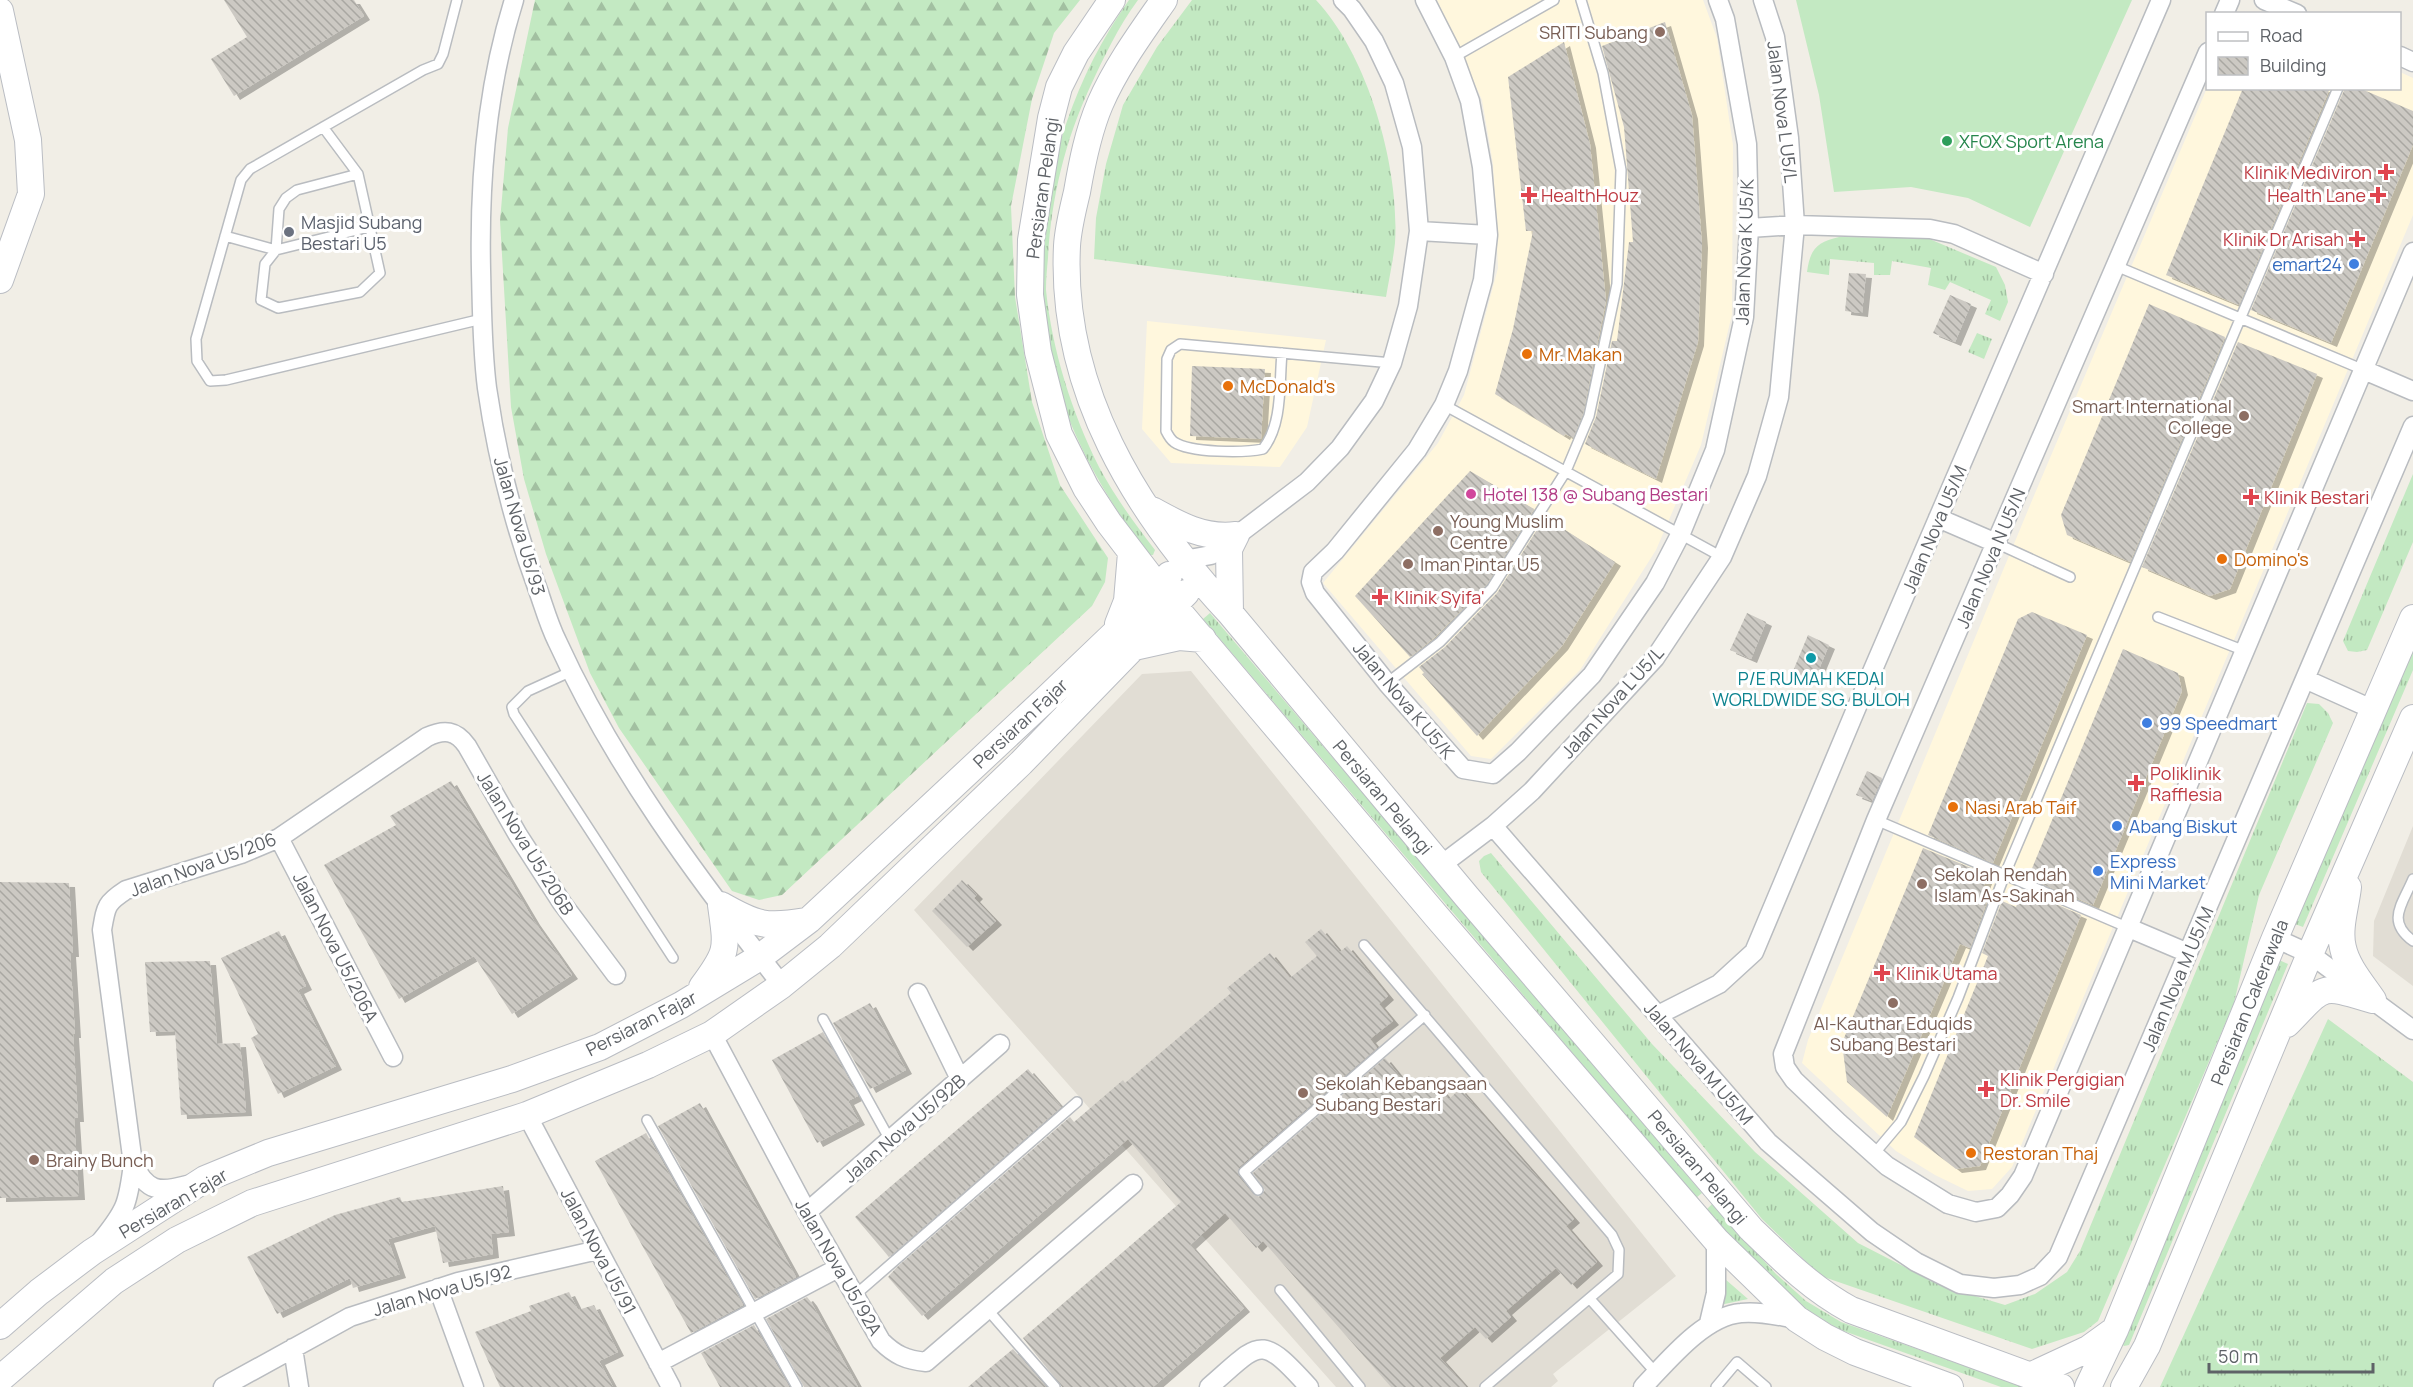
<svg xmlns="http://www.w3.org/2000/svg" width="2413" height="1387" font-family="Manrope,sans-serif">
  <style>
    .commercial { fill: #fff7dd }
    .education { fill: #e1ddd4 }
    .grass { fill: url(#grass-tufts) }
    .forest { fill: url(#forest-firs) }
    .pitch { fill: #c3e9c2 }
    .building { fill: url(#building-back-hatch); filter: url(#shadow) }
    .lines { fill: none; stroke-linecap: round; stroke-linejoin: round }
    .lane-casing { stroke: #b9bcc0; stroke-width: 12 }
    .street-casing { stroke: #b9bcc0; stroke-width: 21 }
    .secondary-casing { stroke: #babdc3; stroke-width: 28 }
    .lane { stroke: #fff; stroke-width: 9 }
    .street { stroke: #fff; stroke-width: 18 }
    .secondary { stroke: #fff; stroke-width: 26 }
    .education-dot { fill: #8d6e63; stroke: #fff; stroke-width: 2 }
    .leisure-dot { fill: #2e9e5b; stroke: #fff; stroke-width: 2 }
    .health-dot { fill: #e0444e; stroke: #fff; stroke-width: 2 }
    .worship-dot { fill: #6b7280; stroke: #fff; stroke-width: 2 }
    .shop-dot { fill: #3f7fe0; stroke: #fff; stroke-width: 2 }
    .food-dot { fill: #e8710a; stroke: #fff; stroke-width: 2 }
    .hotel-dot { fill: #d1479c; stroke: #fff; stroke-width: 2 }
    .culture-dot { fill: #0f9aa8; stroke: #fff; stroke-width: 2 }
    .labels { text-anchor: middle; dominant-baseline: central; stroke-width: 6; stroke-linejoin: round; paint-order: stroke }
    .education-label { font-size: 18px; fill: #785e54; stroke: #fff; text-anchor: start }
    .street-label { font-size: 18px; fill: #5e6267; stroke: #fff }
    .leisure-label { font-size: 18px; fill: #27864d; stroke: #fff; text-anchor: start }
    .health-label { font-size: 18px; fill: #be3a42; stroke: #fff; text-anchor: start }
    .worship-label { font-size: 18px; fill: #5b616d; stroke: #fff; text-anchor: start }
    .shop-label { font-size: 18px; fill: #366cbe; stroke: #fff; text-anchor: start }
    .food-label { font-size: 18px; fill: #c56008; stroke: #fff; text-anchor: start }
    .hotel-label { font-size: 18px; fill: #b23c85; stroke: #fff; text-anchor: start }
    .culture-label { font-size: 18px; fill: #0d838f; stroke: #fff }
  </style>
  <defs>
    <pattern id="grass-tufts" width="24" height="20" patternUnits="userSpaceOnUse" patternTransform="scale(1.5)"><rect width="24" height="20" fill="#c3e9c2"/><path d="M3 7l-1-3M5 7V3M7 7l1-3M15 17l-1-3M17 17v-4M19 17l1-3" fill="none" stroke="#a2c0a1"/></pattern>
    <pattern id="forest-firs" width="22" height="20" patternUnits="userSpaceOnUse" patternTransform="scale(1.5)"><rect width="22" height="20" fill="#c3e9c2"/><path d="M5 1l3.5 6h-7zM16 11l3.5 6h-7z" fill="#a2c0a1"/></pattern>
    <pattern id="building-back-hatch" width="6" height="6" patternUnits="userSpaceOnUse" patternTransform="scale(1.5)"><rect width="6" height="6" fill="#ccc9c3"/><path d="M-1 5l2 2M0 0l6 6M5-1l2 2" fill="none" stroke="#a9a7a2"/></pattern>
    <filter id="shadow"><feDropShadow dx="6" dy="4" stdDeviation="0" flood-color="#0004"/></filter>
  </defs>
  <rect width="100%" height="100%" fill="#f1eee6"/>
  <path class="commercial" d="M1437 0H1703L1717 38 1733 145 1732 314 1701 445 1656 550 1580 670 1491 759 1471 756 1323 583 1438 443 1464 395 1498 268 1493 164 1482 100Z
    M2400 72 2413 78V215L2012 1167 1992 1189 1968 1191 1935 1175 1896 1151 1802 1063 1808 1040 2033 498 2207 88H2400Z
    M1147 321 1326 340 1307 427 1280 467 1171 463 1142 429Z"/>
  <path class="education" d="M1191 671 1676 1276 1553 1374 1558 1381 1551 1387H1336L914 910 1142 674Z
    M2413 826V986L2373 956 2374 921Z"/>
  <path class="grass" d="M1129 0H1138C1118 27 1104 57 1090 87 1065 141 1051 199 1048 258 1047 268 1046 279 1046 290 1052 350 1072 413 1099 467 1115 497 1135 524 1155 550L1153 555H1148C1116 511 1087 466 1067 414 1016 276 1045 119 1129 0Z
    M1192 0H1316C1368 55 1400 168 1395 243 1393 261 1389 279 1386 297L1094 259 1096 218 1106 164 1123 105 1157 47Z
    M1839 237 1927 238 1996 267 2005 285 2008 302 2000 321 1985 314 1991 300 1950 282 1945 290 1928 285 1931 268 1892 261 1890 275H1874V263L1830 259 1829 275 1807 272C1810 249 1817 242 1839 237Z
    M1977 333 1992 339 1984 359 1968 352Z
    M2413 474V542L2367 650 2357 652 2348 651 2343 641Z
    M1210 613 1702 1193 1696 1198 1203 619Z
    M2413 650V670L2303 927 2295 924Z
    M2307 703 2319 704 2328 713 2333 723 2259 895 2234 1003 2098 1321 2084 1332 2032 1349 1821 1276 1762 1219 1481 872 1479 861 1484 856 1491 853 1652 1044 1755 1152 1858 1243 1942 1286 2005 1305 2035 1294 2067 1272 2080 1251Z
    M2279 960 2288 964 2129 1345 2124 1346 2120 1342Z
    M2328 1019 2413 1082V1387H2160Z
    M1712 1204 1776 1274 1806 1301 1841 1322 2024 1387H2001L1838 1329 1803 1307 1771 1279 1706 1210Z
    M1725 1279 1748 1299 1720 1305Z"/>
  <path class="forest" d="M535 0H1080L1054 33 1032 99 1011 206 1015 297 1032 402 1060 485 1108 558 1105 582 1092 606 782 895 759 900 732 891 619 728 590 673 546 554 524 479 511 407 500 221 508 128Z"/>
  <path class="pitch" d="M1796 0H2132L2030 227 1968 198 1911 187 1834 192 1819 95Z"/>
  <path class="building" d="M224 0H354L364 16 234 96 211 59 247 37Z
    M1665 22 1692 115 1702 244 1698 342 1656 479 1585 444 1596 417 1612 341H1617L1629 242H1633L1624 127 1602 46Z
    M1564 42 1590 144 1606 301 1583 414 1573 438 1565 434 1564 436 1495 394 1513 329 1533 231H1526L1508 77Z
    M2243 88H2330L2239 305 2166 275Z
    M2345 88H2359L2413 111V145L2331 343 2251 310Z
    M1849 273 1866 274 1862 313 1845 311Z
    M1950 295 1971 304 1955 342 1933 333Z
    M2149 304 2225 337 2130 562 2067 535 2061 515Z
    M2238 342 2317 374 2230 589 2210 596 2142 567Z
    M1192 366 1265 369 1261 439 1190 436Z
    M1470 471 1534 509 1487 584 1435 637 1410 657 1355 596Z
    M1545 517 1615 562 1562 646 1477 736 1422 674 1424 673 1419 667 1445 647 1497 593Z
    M2032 612 2087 635 1993 863 1928 835 2018 619Z
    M1747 613 1766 622 1751 659 1730 650Z
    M1808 635 1829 645 1814 681 1793 671Z
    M2123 649 2178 673 2182 691 2093 905 2028 878Z
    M1867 771 1882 778 1872 801 1856 795Z
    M451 781 534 921 572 975 512 1014 474 956 399 999 324 865 396 825 390 816Z
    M1923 848 1988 875 1981 893 1989 896 1970 948 1960 944 1887 1117 1847 1082 1842 1043Z
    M962 880 977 895 974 898 996 921 967 947 932 911Z
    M0 882 69 883 73 953H70L75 1034H73L78 1118H74L79 1196 0 1198Z
    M2023 890 2081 915 1980 1166 1956 1169 1914 1137 1988 956 1982 953 2002 901 2016 907Z
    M1321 929 1340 952 1347 946 1388 996 1379 1004 1393 1021 1370 1039 1377 1048 1239 1167 1238 1176 1253 1194 1259 1197 1265 1190 1253 1173 1385 1058 1412 1091 1429 1076 1449 1099 1460 1089 1574 1219 1566 1226 1597 1262 1571 1285 1556 1268 1506 1311 1511 1317 1486 1339 1475 1327 1440 1358 1466 1387H1391L1263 1241 1256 1248 1225 1213 1190 1245 1244 1308 1153 1387H1062L1023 1338 1181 1202 1128 1139 922 1316 888 1277 897 1267 1070 1117 1074 1122 1123 1080 1125 1083 1231 993 1227 988 1270 953 1290 978 1317 956 1305 942Z
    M279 931 306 986 298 990 336 1066 278 1094 251 1038 258 1034 221 958Z
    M210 961 217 1044 240 1043 246 1112 181 1115 175 1031 150 1032 145 962Z
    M870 1003 906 1070 870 1089 833 1023Z
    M823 1032 858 1096 848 1101 859 1121 817 1143 772 1060Z
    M1028 1069 1061 1107 889 1257 855 1217Z
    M700 1103 796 1277 755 1299 658 1126Z
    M646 1133 743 1305 691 1333 595 1161Z
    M503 1186 509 1232 491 1234 493 1254 443 1263 435 1226 388 1239 400 1274 353 1288 350 1278 277 1314 247 1257 335 1215 400 1197 402 1202Z
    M569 1292 578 1310 594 1305 618 1352 599 1361 613 1387H500L475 1332 531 1311 529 1306Z
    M807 1297 811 1302 858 1387H804L766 1319Z
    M754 1325 789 1387H720L701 1353Z
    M1013 1349 1046 1387H968L990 1368Z"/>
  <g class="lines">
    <defs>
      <path id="lane" d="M457 0 443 54 438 64 423 70 250 169 241 180 196 339 197 361 210 381 226 380 482 319
        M1454 57 1554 0
        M323 127 358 174 380 273 360 292 278 308 261 300 265 264 276 250 279 209 286 198 297 190 358 174
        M225 236 276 250 369 227
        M2116 266 2364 370
        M1282 353C1279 383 1283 424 1263 449 1244 453 1190 453 1174 442 1170 439 1168 435 1166 431L1167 359 1171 350 1180 344 1392 363
        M1444 405 1722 557
        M1996 543 2070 577
        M2158 617 2245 651
        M572 671 528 691 512 707 514 714 673 958
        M1387 683 1440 642 1492 588 1566 471 1589 416 1617 284 1621 170 1603 73 1581 0
        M1876 820 2129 928
        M2413 879C2402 905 2386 921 2413 941
        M1364 945 1612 1235 1619 1250 1618 1274 1485 1387
        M823 1019 890 1140
        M647 1120 797 1387
        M1874 1154 1901 1122 1924 1076 1958 998 2005 874 2338 88
        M1258 1190 1244 1172 1425 1015
        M1280 1290 1360 1387
        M854 1296 1077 1102
        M1590 1299 1656 1373
        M987 1309 1055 1387
        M1716 1387 1737 1362 1766 1387"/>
      <path id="street" d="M514 0C487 86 479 180 481 270 482 309 482 349 487 388 497 457 514 525 538 590 544 607 549 625 557 641 614 766 697 878 782 985
        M1425 0 1454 57 1470 101 1482 167 1488 235 1483 280 1458 371 1444 405 1417 450 1335 551 1313 572 1311 582 1315 593 1387 683 1463 769 1493 774 1518 752 1592 675 1655 583 1681 533 1715 450 1744 317 1749 228 1747 144 1725 19 1718 0
        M2264 0 2297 14
        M2224 14 2230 0
        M2208 52 1876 820 1783 1054 1785 1067 1794 1080 1839 1123 1887 1166 1948 1204 1976 1212 1997 1208 2010 1195 2023 1176 2413 252
        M2400 56 2413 62
        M1749 228 1795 225 1930 229 1954 234 2044 274
        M1419 231 1488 235
        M2364 370 2413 391
        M1938 518 1996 543
        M1184 560 1211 555 1307 482 1340 448 1374 401 1392 363 1408 306 1419 231 1412 147 1394 83 1374 41 1352 9 1343 0
        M2305 679 2374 710
        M1493 826 1768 1142 1872 1232 1916 1262 1960 1284 1994 1288 2020 1285 2040 1276 2058 1257 2413 426
        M279 838 393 1057
        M1440 866 1493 826 1532 791 1655 658 1722 557 1757 476 1779 397 1795 225 1789 138 1775 37 1763 0
        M2129 928 2188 953
        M2275 938 2310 954 2413 1030
        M918 993 960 1079
        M1658 1015 1719 984 1754 952 1856 709 2161 0
        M712 1034 807 1212 881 1341C895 1355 906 1360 926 1362L1133 1184
        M527 1115 671 1387
        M133 1164C147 1191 158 1193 187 1185
        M807 1212 1000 1044
        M101 1241C126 1210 128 1204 133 1164L102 930C106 906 106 903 126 890L241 854 279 838 427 737C444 729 456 730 467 746L518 835 562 903 616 975
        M438 1288 474 1387
        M1709 1323 1716 1293V1240
        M293 1348 299 1387
        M658 1363 838 1268
        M223 1387 350 1317 458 1282 598 1250
        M1209 1387C1261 1342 1259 1332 1309 1387
        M1643 1387C1668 1361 1704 1316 1741 1313 1760 1311 1778 1316 1797 1319"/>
      <path id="secondary" d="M1112 0 1076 53 1059 87 1051 118 1031 240 1030 295 1038 352 1059 434 1086 488 1109 523 1158 587 1437 917 1716 1240 1797 1319 1825 1337 1855 1352 1950 1387
        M1164 0C1141 33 1116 67 1100 104 1088 132 1082 163 1077 192 1073 209 1068 228 1067 246 1060 389 1135 511 1230 613L1467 897 1751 1229C1783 1260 1812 1289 1851 1310L2061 1387
        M0 11 28 140 31 194 0 280
        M1152 510C1179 525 1204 539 1236 535
        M1230 613 1229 549 1236 535
        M1118 624 1127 601 1131 553
        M1134 647 1179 637 1203 639
        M2348 887C2346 906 2338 929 2343 948 2347 967 2363 985 2373 1000
        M721 905C756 925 766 928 806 921
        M702 987C729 951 727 949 721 905
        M2287 1024C2326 984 2319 984 2373 1000
        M0 1326 39 1292 92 1252 205 1179 268 1153 512 1079 600 1047 681 1005 760 957 809 920 910 826 1046 699 1115 633 1169 575
        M2032 1375 2088 1349 2113 1331
        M0 1379 114 1281 177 1240 252 1203 527 1115 648 1065 712 1034 782 985 830 946 1021 763 1186 593
        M2088 1387 2115 1330 2275 938 2413 618
        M2124 1387 2147 1346 2310 954 2413 718"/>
    </defs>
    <use href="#lane" class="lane-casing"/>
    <use href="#street" class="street-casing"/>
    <use href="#secondary" class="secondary-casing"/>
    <use href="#lane" class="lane"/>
    <use href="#street" class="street"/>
    <use href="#secondary" class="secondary"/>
  </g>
  <g class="education-dot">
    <circle cx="1660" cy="32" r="6"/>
    <circle cx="2244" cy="416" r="6"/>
    <circle cx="1438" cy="531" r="6"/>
    <circle cx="1408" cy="564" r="6"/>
    <circle cx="1922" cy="884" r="6"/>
    <circle cx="1893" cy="1003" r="6"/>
    <circle cx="1303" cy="1093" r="6"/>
    <circle cx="34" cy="1160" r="6"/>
  </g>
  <circle class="leisure-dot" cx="1947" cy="141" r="6"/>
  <g class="health-dot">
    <path d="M2383 163h6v6h6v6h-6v6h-6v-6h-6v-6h6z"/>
    <path d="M1526 186h6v6h6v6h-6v6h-6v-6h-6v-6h6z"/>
    <path d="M2375 186h6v6h6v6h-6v6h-6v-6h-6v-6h6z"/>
    <path d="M2354 230h6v6h6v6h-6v6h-6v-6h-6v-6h6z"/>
    <path d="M2248 488h6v6h6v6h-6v6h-6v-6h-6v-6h6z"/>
    <path d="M1377 588h6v6h6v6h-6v6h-6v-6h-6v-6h6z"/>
    <path d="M2133 774h6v6h6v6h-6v6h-6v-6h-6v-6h6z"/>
    <path d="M1879 964h6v6h6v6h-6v6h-6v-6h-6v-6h6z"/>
    <path d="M1983 1080h6v6h6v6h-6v6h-6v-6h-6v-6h6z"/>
  </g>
  <circle class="worship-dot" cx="289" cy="232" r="6"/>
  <g class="shop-dot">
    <circle cx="2354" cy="264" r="6"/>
    <circle cx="2147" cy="723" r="6"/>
    <circle cx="2117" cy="826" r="6"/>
    <circle cx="2098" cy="871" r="6"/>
  </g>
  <g class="food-dot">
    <circle cx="1527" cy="354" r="6"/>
    <circle cx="1228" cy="386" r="6"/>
    <circle cx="2222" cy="559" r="6"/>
    <circle cx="1953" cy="807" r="6"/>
    <circle cx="1971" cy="1153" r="6"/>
  </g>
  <circle class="hotel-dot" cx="1471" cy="494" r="6"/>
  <circle class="culture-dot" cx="1811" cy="658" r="6"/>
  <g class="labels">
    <g class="education-label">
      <text x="1648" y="32" text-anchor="end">SRITI Subang</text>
      <text x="2232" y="406" text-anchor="end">Smart International<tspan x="2232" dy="21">College</tspan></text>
      <text x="1450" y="521">Young Muslim<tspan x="1450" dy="21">Centre</tspan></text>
      <text x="1420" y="564">Iman Pintar U5</text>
      <text x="1934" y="874">Sekolah Rendah<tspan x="1934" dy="21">Islam As-Sakinah</tspan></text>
      <text x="1893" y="1023" text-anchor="middle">Al-Kauthar Eduqids<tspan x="1893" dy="21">Subang Bestari</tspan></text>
      <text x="1315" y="1083">Sekolah Kebangsaan<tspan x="1315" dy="21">Subang Bestari</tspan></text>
      <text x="46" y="1160">Brainy Bunch</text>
    </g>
    <g class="street-label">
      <text transform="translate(1783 112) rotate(83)">Jalan Nova L U5/L</text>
      <text transform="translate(1042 188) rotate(-82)">Persiaran Pelangi</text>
      <text transform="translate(1744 252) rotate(-88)">Jalan Nova K U5/K</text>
      <text transform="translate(520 526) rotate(74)">Jalan Nova U5/93</text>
      <text transform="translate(1934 529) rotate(-67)">Jalan Nova U5/M</text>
      <text transform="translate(1990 558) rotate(-67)">Jalan Nova N U5/N</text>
      <text transform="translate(1404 700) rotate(50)">Jalan Nova K U5/K</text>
      <text transform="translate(1612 702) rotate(-48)">Jalan Nova L U5/L</text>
      <text transform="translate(1020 723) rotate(-43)">Persiaran Fajar</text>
      <text transform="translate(1383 797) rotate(50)">Persiaran Pelangi</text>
      <text transform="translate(526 843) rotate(58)">Jalan Nova U5/206B</text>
      <text transform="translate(203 864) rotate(-20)">Jalan Nova U5/206</text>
      <text transform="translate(336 947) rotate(63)">Jalan Nova U5/206A</text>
      <text transform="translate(2177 979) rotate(-67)">Jalan Nova M U5/M</text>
      <text transform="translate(2249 1002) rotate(-68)">Persiaran Cakerawala</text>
      <text transform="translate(641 1023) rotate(-27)">Persiaran Fajar</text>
      <text transform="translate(1699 1063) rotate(49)">Jalan Nova M U5/M</text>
      <text transform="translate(904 1128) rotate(-41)">Jalan Nova U5/92B</text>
      <text transform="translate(1698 1167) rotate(50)">Persiaran Pelangi</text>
      <text transform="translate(173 1203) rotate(-30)">Persiaran Fajar</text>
      <text transform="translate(599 1251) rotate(62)">Jalan Nova U5/91</text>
      <text transform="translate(839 1267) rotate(60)">Jalan Nova U5/92A</text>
      <text transform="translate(442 1290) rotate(-16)">Jalan Nova U5/92</text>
    </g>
    <g class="leisure-label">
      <text x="1959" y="141">XFOX Sport Arena</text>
    </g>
    <g class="health-label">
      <text x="2372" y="172" text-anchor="end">Klinik Mediviron</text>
      <text x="1541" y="195">HealthHouz</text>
      <text x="2366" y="195" text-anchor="end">Health Lane</text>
      <text x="2344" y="239" text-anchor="end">Klinik Dr Arisah</text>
      <text x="2264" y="497">Klinik Bestari</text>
      <text x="1394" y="597">Klinik Syifa'</text>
      <text x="2150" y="773">Poliklinik<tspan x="2150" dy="21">Rafflesia</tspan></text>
      <text x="1896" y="973">Klinik Utama</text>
      <text x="2000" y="1079">Klinik Pergigian<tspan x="2000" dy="21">Dr. Smile</tspan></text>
    </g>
    <g class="worship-label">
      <text x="301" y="222">Masjid Subang<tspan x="301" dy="21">Bestari U5</tspan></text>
    </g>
    <g class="shop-label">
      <text x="2342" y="264" text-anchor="end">emart24</text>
      <text x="2159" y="723">99 Speedmart</text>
      <text x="2129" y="826">Abang Biskut</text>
      <text x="2110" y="861">Express<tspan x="2110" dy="21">Mini Market</tspan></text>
    </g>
    <g class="food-label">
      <text x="1539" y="354">Mr. Makan</text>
      <text x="1240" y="386">McDonald's</text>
      <text x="2234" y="559">Domino's</text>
      <text x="1965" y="807">Nasi Arab Taif</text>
      <text x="1983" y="1153">Restoran Thaj</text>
    </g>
    <g class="hotel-label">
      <text x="1483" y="494">Hotel 138 @ Subang Bestari</text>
    </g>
    <g class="culture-label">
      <text x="1811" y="678">P/E RUMAH KEDAI<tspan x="1811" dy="21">WORLDWIDE SG. BULOH</tspan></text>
    </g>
  </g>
  <rect x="2206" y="12" width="195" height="78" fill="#ffffff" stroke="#bfc0c2" stroke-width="1.5"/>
  <rect x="2218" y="32" width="30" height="9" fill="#ffffff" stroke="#bfc0c2" stroke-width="1.5"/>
  <text x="2260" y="42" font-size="18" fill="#5e6267">Road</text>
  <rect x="2218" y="57" width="30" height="18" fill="url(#building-back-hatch)" stroke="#bfc0c2" stroke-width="1.5"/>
  <text x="2260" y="72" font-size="18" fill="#5e6267">Building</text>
  <path d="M2209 1363v9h164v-9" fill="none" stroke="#5e6267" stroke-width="3"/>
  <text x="2218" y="1363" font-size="18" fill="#5e6267" stroke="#ffffff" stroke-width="4.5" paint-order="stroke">50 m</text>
</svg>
